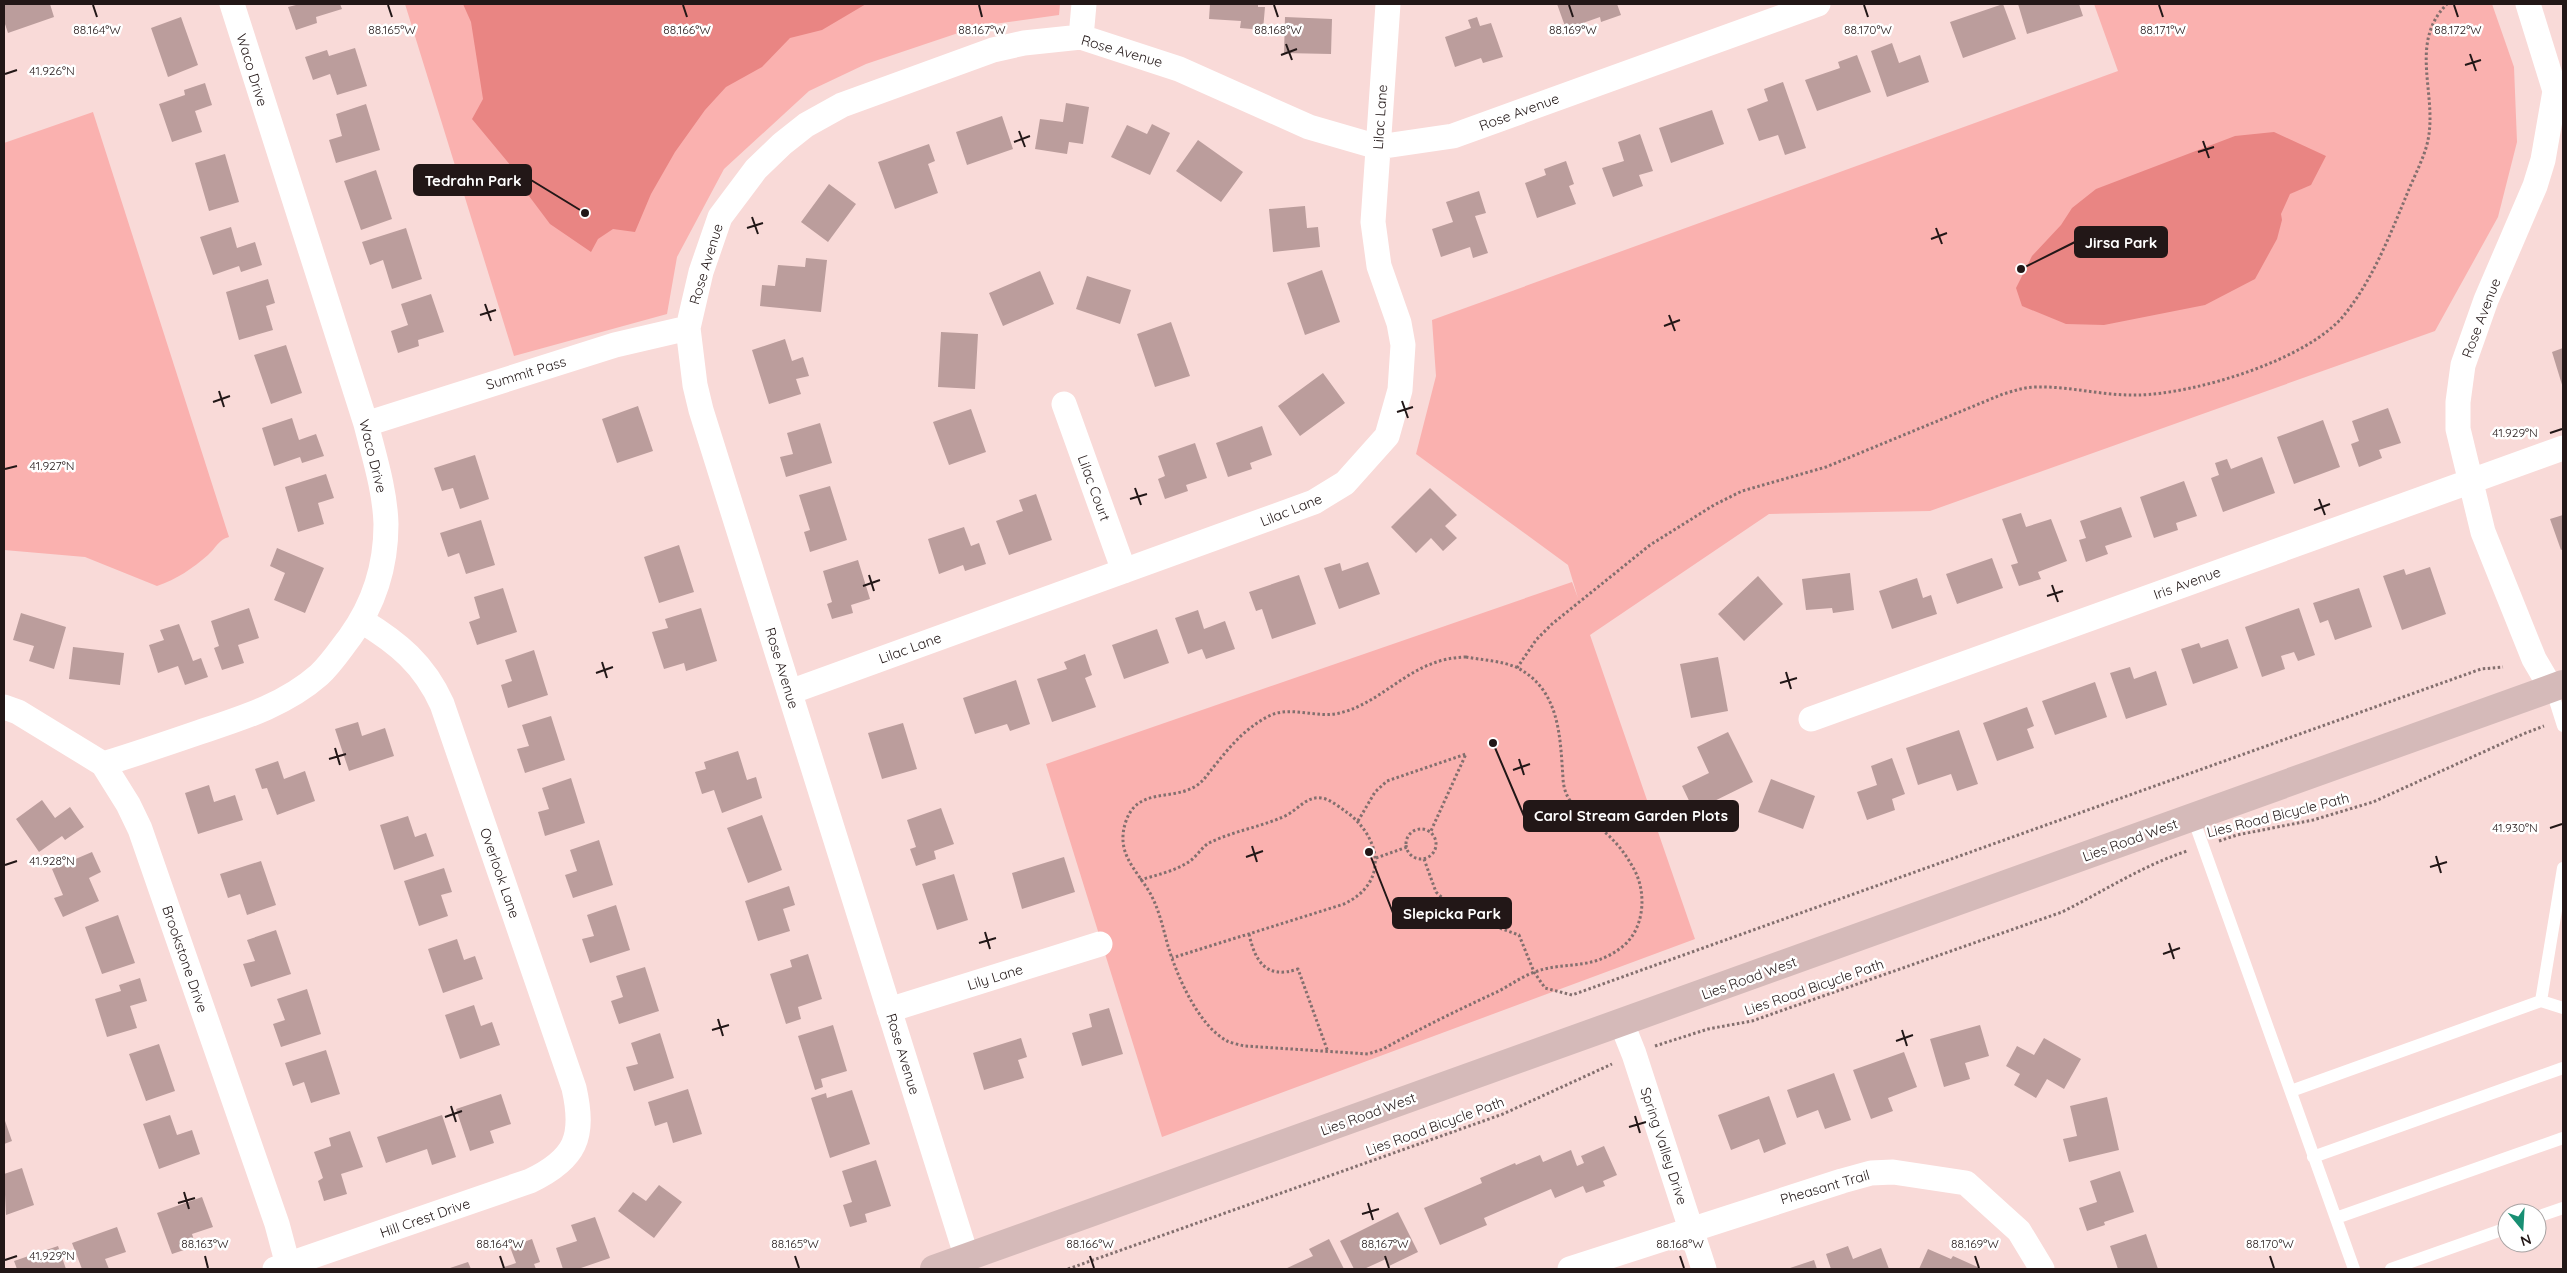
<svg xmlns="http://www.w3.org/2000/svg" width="2567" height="1273" font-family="Quicksand,sans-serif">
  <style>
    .green { fill: #fab1af }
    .water { fill: #e98583 }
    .building { fill: #bb9d9c }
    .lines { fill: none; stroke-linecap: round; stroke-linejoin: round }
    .path { stroke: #836f6e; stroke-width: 3; stroke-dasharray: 2.5 2.5; stroke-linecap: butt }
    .lane { stroke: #fff; stroke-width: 12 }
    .street { stroke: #fff; stroke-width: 25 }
    .secondary { stroke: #d5bab9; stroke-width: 28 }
    .ticks { fill: none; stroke: #221717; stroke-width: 2 }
    .labels { text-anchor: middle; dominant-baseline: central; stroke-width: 5; stroke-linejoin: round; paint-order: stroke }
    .street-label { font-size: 14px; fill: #221717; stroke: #fff }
    .ticks-label { font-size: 12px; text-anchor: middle; fill: #221717; stroke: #fff; stroke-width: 5; stroke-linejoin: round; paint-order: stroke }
    .leader { fill: none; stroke: #221717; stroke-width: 2 }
    .callout-dot { fill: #221717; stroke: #fff; stroke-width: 2 }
    .callout { fill: #221717; stroke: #221717; stroke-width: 2 }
    .callout-label { font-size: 15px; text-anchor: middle; font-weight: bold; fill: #fff }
  </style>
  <rect width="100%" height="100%" fill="#f9dad8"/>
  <path class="green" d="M405 4H1060L1059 15 979 26 866 64 809 91 724 169 677 257 667 314 514 356Z
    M2094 4H2492L2514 67 2517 142 2498 217 2435 331 1930 511 1769 514 1590 635 1695 939 1162 1137 1046 764 1572 582 1578 598 1568 565 1416 454 1436 376 1432 320 2118 71Z
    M93 112 229 537C218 540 216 548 208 555 192 569 177 579 157 586L85 557 4 550V143Z"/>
  <path class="water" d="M463 4H866L822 30 790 38 762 67 726 87 705 110 675 152 651 194 635 232 613 229 598 239 591 252 550 224 523 188 511 166 472 119 483 99 471 22Z
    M2274 132 2326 156 2311 185 2290 194 2281 214 2282 220 2277 239 2255 279 2205 305 2104 325 2066 324 2022 306 2016 288 2032 256 2061 225 2072 208 2096 189 2235 136Z"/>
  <path class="building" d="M4 4H50L54 17 8 33 4 21Z
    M300 4H340L342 9 316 17 317 23 296 30 288 7Z
    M1210 4H1258V7H1265L1263 30 1240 28 1241 21 1209 19Z
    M1557 4H1617L1621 15 1601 22 1600 17 1566 29Z
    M2003 4 2016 39 1963 58 1950 22Z
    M2018 4H2079L2083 16 2027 34Z
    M181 17 198 65 168 77 151 28Z
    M1285 17 1332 19 1331 54 1284 53Z
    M1477 17 1480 26 1491 23 1503 57 1483 63 1481 58 1455 67 1445 37 1471 28 1468 20Z
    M1892 43 1899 63 1920 55 1929 82 1887 97 1871 51Z
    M355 48 367 86 337 95 330 74 313 80 305 57 327 50 329 56Z
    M1857 55 1871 92 1817 111 1805 80 1840 68 1838 62Z
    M1783 82 1806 148 1785 155 1778 135 1759 141 1747 109 1768 101 1764 89Z
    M205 83 212 105 195 111 202 132 172 142 159 104 185 95 184 90Z
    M1066 103 1089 107 1083 144 1069 142 1067 154 1035 149 1040 119 1063 122Z
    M366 104 380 150 336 163 329 140 342 136 336 114Z
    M1712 110 1724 144 1671 163 1659 128Z
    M1002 116 1013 149 967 165 956 132Z
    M1152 124 1170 133 1150 175 1111 157 1127 125 1147 134Z
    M1640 134 1653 171 1639 175 1643 186 1613 197 1602 168 1624 161 1618 142Z
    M1198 140 1243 172 1221 202 1176 171Z
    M929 144 935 161 928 164 938 193 895 209 878 162Z
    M225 154 239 202 209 211 195 163Z
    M1566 161 1574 184 1569 186 1576 204 1537 218 1525 183 1546 175 1544 169Z
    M376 170 392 219 361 230 344 181Z
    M829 184 856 204 828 242 801 222Z
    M1479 191 1486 213 1475 216 1488 253 1473 258 1470 247 1441 257 1432 229 1453 222 1446 202Z
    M1305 206 1307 228 1318 227 1320 247 1273 252 1269 209Z
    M231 227 237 248 255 242 262 265 241 272 239 266 213 275 200 237Z
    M406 228 422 279 392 289 383 260 370 265 362 242Z
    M806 258 827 260 821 312 760 306 762 285 775 286 778 265 805 267Z
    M1322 270 1340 322 1305 335 1287 283Z
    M1040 271 1054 304 1003 326 989 293Z
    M1087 276 1131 290 1120 324 1076 309Z
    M268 279 275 303 266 306 273 330 239 340 226 292Z
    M431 294 444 332 418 340 419 346 398 353 391 331 408 325 401 304Z
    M1171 322 1190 376 1155 387 1137 334Z
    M941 332 978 334 975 389 938 387Z
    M785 339 792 361 803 357 809 376 796 379 801 394 769 404 752 350Z
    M286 345 302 393 271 404 254 355Z
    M2563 348V388L2552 352Z
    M1323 373 1345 403 1300 436 1278 406Z
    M638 406 653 451 617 463 602 419Z
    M2388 408 2401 443 2379 450 2382 458 2359 467 2351 444 2359 441 2352 421Z
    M971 409 986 452 949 465 933 422Z
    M292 418 299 440 316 434 324 456 302 463 300 457 274 466 262 428Z
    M2323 420 2340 467 2294 484 2277 437Z
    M820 423 832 463 786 477 780 457 793 454 787 433Z
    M1262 426 1272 455 1250 463 1252 469 1228 477 1216 443Z
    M1195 443 1207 478 1186 485 1188 491 1165 499 1158 479 1165 476 1158 456Z
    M475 455 489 499 460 509 453 488 442 491 434 468Z
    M2262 457 2275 493 2223 512 2211 478 2219 475 2215 463 2227 459 2231 469Z
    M326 474 334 498 318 503 324 524 298 532 285 487Z
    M2184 481 2197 516 2176 523 2178 530 2154 538 2140 497Z
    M830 486 847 540 810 552 804 532 810 530 799 495Z
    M1430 488 1457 515 1445 526 1457 538 1443 551 1431 538 1416 553 1391 527Z
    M1036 494 1052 540 1009 555 996 521 1023 511 1019 500Z
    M2121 507 2132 537 2105 546 2108 554 2086 562 2079 540 2086 538 2080 521Z
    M2021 513 2026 527 2051 519 2067 561 2038 572 2041 579 2019 586 2011 565 2018 563 2002 519Z
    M2563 515V549L2561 550 2550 519Z
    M481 520 495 565 466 574 459 553 448 557 440 533Z
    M964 527 971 546 979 543 986 564 965 571 963 565 939 574 928 539Z
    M679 545 694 592 659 603 644 557Z
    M277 548 324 568 305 613 274 600 285 573 270 566Z
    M1992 558 2003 588 1957 604 1946 574Z
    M858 560 870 599 851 605 853 613 832 619 827 604 832 602 823 571Z
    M1368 562 1380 594 1339 609 1324 568 1340 563 1342 571Z
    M2430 567 2446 614 2402 630 2383 576 2404 569 2406 575Z
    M1850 573 1854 610 1833 613 1832 608 1806 610 1802 579Z
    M1299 575 1316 624 1272 639 1262 609 1256 611 1249 592Z
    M1758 576 1783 604 1744 641 1718 614Z
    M1917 578 1923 598 1931 595 1937 614 1892 629 1879 591Z
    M503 588 517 632 477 645 469 622 480 618 474 597Z
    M2359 588 2372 627 2335 640 2328 620 2320 623 2313 603Z
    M249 608 259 638 238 645 244 663 222 670 214 648 219 646 211 621Z
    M701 608 717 661 686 671 684 663 664 669 652 632 668 628 665 619Z
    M2299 608 2315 655 2298 661 2294 652 2281 656 2285 669 2262 677 2245 627Z
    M1198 610 1204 629 1225 621 1235 649 1206 659 1202 649 1188 654 1175 618Z
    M21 613 66 627 54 669 29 661 34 646 13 640Z
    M179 624 193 661 201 658 208 677 185 685 178 666 158 673 149 645 164 640 160 630Z
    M1157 629 1169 663 1124 679 1112 645Z
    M2228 639 2238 668 2193 684 2181 649 2199 643 2201 648Z
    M73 647 124 653 120 685 69 679Z
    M534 650 548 695 508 708 501 685 512 681 505 660Z
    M1085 654 1092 675 1085 678 1096 707 1052 722 1037 679 1067 669 1064 662Z
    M1718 657 1728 711 1691 718 1680 664Z
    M2130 667 2134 679 2156 671 2167 705 2126 719 2110 673Z
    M1016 680 1030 724 1010 731 1007 724 975 734 963 698Z
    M2095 682 2107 717 2055 735 2042 701Z
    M2027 707 2034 726 2027 729 2034 748 1997 761 1983 723Z
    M551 716 565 760 525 773 517 749 529 746 522 725Z
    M358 722 362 736 385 728 394 756 349 771 335 729Z
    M903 723 917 769 882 779 868 733Z
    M1959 730 1978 784 1957 791 1951 774 1918 785 1906 748Z
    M1728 732 1753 782 1694 811 1682 786 1709 773 1697 747Z
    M738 751 747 780 756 777 762 798 722 813 714 790 702 794 695 772 706 769 704 762Z
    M1892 758 1905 794 1892 799 1895 810 1867 820 1857 792 1877 785 1871 766Z
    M278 761 284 779 305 771 315 801 277 815 267 788 262 789 255 769Z
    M571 778 585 823 545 836 538 812 549 809 542 788Z
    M1771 779 1815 796 1803 829 1758 812Z
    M209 785 214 802 235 795 243 820 198 834 185 793Z
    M42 800 55 818 70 807 84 827 65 840 62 836 39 852 16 819Z
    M941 808 954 844 934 851 936 859 916 866 910 849 916 847 907 820Z
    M762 815 782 870 748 883 727 828Z
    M408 816 415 837 426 833 434 856 394 870 380 825Z
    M599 840 613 885 573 898 565 875 577 871 570 850Z
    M92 852 101 872 89 878 99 901 63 917 54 898 63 895 52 869Z
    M1064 857 1075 892 1022 909 1012 873Z
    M261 861 276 905 247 915 240 894 228 898 220 874Z
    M444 868 452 892 441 895 448 916 419 926 404 881Z
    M954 874 968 920 937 930 922 884Z
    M789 886 795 905 783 909 790 931 758 941 745 901Z
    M616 905 630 950 590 963 582 939 594 936 587 915Z
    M118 915 135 963 102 974 85 927Z
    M276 930 291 974 251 987 243 964 255 961 247 940Z
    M457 939 464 960 475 956 483 979 443 993 428 949Z
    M808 954 822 999 798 1007 801 1019 786 1024 770 974 792 967 790 960Z
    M645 967 659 1011 619 1024 611 1001 623 997 616 976Z
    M140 978 147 1001 130 1006 137 1028 107 1037 95 999 121 991 119 985Z
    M307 989 321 1034 281 1047 273 1024 285 1020 277 999Z
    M474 1005 481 1026 492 1022 500 1045 460 1059 445 1015Z
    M1109 1008 1123 1054 1082 1066 1072 1033 1092 1027 1089 1014Z
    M833 1025 847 1071 821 1079 823 1087 815 1090 798 1036Z
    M1980 1025 1989 1056 1965 1063 1970 1079 1944 1087 1930 1039Z
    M660 1033 674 1078 634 1091 626 1067 638 1064 631 1043Z
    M1021 1038 1027 1057 1018 1060 1024 1078 984 1090 973 1053Z
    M2044 1038 2081 1059 2064 1089 2047 1079 2036 1098 2014 1085 2020 1074 2006 1066 2017 1046 2034 1055Z
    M159 1044 175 1091 146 1101 129 1054Z
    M326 1050 340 1094 311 1103 304 1082 293 1086 285 1063Z
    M1904 1052 1917 1087 1888 1098 1893 1111 1871 1119 1853 1070Z
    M1834 1073 1851 1120 1825 1129 1818 1110 1797 1118 1787 1090Z
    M688 1089 702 1134 673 1143 667 1122 655 1126 648 1102Z
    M852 1090 870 1144 830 1158 811 1098 826 1093 827 1098Z
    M501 1094 511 1124 490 1131 494 1143 470 1151 456 1109Z
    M1769 1096 1786 1144 1764 1153 1759 1139 1731 1150 1718 1115Z
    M2107 1097 2119 1150 2069 1162 2063 1139 2077 1136 2070 1106Z
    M170 1115 177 1135 192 1130 200 1154 159 1169 143 1124Z
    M442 1115 456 1157 432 1165 427 1149 386 1163 377 1137Z
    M4 1118 12 1141 4 1144Z
    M350 1131 363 1167 341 1174 347 1194 324 1201 318 1181 323 1178 314 1152 331 1146 329 1138Z
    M1604 1146 1617 1175 1603 1181 1605 1186 1586 1193 1583 1186 1555 1198 1551 1189 1484 1218 1487 1225 1440 1245 1424 1208 1482 1183 1480 1178 1515 1163 1516 1165 1540 1155 1543 1162 1571 1150 1577 1166 1584 1163 1581 1156Z
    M876 1160 891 1206 865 1214 867 1222 850 1227 843 1205 852 1202 842 1171Z
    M22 1168 34 1205 6 1215 4 1174Z
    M2120 1171 2134 1212 2104 1222 2105 1225 2087 1231 2079 1208 2097 1202 2090 1181Z
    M659 1185 682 1202 654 1238 618 1211 633 1192 646 1201Z
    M202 1197 213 1227 192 1234 196 1246 172 1254 157 1213Z
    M1398 1212 1418 1252 1389 1266 1386 1259 1364 1269H1354L1340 1241Z
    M595 1217 610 1258 578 1269H563L556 1248 577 1241 571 1225Z
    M117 1227 126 1252 105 1259 109 1269H82L72 1243Z
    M2146 1234 2158 1269H2118L2110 1246Z
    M532 1239 540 1262 534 1264 536 1269H498L516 1263 510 1247Z
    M1329 1239 1344 1269H1285L1313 1256 1309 1249Z
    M58 1246 66 1269H17L14 1261Z
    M1848 1246 1853 1259 1881 1248 1889 1269H1831L1826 1254Z
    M1928 1249 1951 1259 1953 1256 1982 1269H1919Z
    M1814 1260 1817 1269H1787Z
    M468 1262 471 1269H447Z"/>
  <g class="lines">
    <path class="path" d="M1466 657C1482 660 1503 661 1518 668 1560 691 1560 736 1563 778 1564 810 1594 819 1613 840 1622 849 1629 860 1635 871 1647 895 1644 930 1622 947 1590 972 1564 960 1532 973 1520 978 1510 985 1499 991 1460 1009 1421 1028 1383 1049L1368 1054 1245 1046C1239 1045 1232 1043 1227 1041 1198 1025 1177 976 1168 946 1163 928 1159 909 1150 893 1136 869 1115 853 1126 821 1138 787 1172 801 1196 786 1205 780 1209 772 1216 764 1231 745 1247 727 1269 716 1291 705 1317 719 1340 713 1387 701 1411 658 1466 657Z
      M1517 668 1536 640 1552 624 1650 545 1714 505 1742 491 1826 467 2003 394C2014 391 2024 387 2036 387 2070 386 2103 396 2138 395 2194 394 2309 360 2345 314 2373 279 2390 235 2407 194 2413 179 2421 164 2426 148 2441 99 2406 45 2447 4
      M1358 821 1375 792 1387 781 1466 754 1430 833
      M1406 844a15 15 0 1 1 30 0a15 15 0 1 1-30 0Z
      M2219 841 2237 835 2313 820 2373 802 2523 734 2544 726
      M1376 858 1407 847
      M1424 859 1436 892 1460 914 1519 935 1534 972 1545 988 1572 995 2481 669 2503 667
      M1140 880C1156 875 1176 871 1190 861 1197 856 1202 847 1209 843 1233 831 1261 827 1285 816 1298 810 1306 796 1321 798 1331 799 1340 808 1348 813 1382 840 1388 883 1344 904L1172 958
      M1249 934C1255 961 1266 980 1298 969L1328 1052
      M1655 1046 1708 1029 1752 1021 2062 912C2104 891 2142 866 2187 851
      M1068 1269 1503 1114 1612 1064"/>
    <path class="lane" d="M2551 688 2563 726
      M2193 818 2354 1269
      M2541 1001 2563 868
      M2291 1091 2541 1001 2563 1008
      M2313 1157 2563 1068
      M2537 1217 2563 1208
      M2336 1218 2563 1138
      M2391 1269 2507 1228"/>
    <path class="street" d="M2528 4 2555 91 2543 160 2535 186 2486 300 2463 365 2458 402V429L2483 532 2534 659 2551 688
      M1081 37 1084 4
      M1064 404 1124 571
      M366 424 615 345 688 328
      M790 692 1314 502 1345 483 1387 436 1400 390 1403 345 1399 323 1379 266 1373 222 1388 4
      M4 707 18 712 103 764 128 804 140 829 277 1224 289 1269
      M1811 719 2563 448
      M103 764C136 754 168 743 200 732 242 718 285 705 319 675 331 664 340 650 350 637 374 604 386 565 386 524 385 490 374 456 366 424L232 4
      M889 1010 1100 944
      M1622 1024 1634 1054 1704 1269
      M967 1258 701 410 695 385 688 328 701 272 720 217 756 169 782 144 806 125 842 105 993 50 1024 43 1081 37 1179 69 1309 127 1378 147 1453 136 1818 4
      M275 1269 530 1181C576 1159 585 1137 574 1088L442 704C424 664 398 643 362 621
      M1570 1269 1842 1181 1871 1173 1893 1172 1966 1183 2019 1231 2042 1269"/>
    <path class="secondary" d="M934 1269 2563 684"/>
  </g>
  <path class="ticks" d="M93 5 97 17M388 5 392 17M683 5 687 17M979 5 982 17M1274 5 1278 17M1569 5 1573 17M1864 5 1868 17M2159 5 2163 17M2454 5 2458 17M1286 44 1292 60M2470 54 2476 71M1281 55 1297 49M2465 65 2481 60M5 74 17 70M1019 131 1025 147M2203 141 2209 158M1014 142 1030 136M2198 152 2214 147M752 217 758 234M747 228 763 223M1936 228 1942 244M1931 239 1947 233M485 304 491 321M480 315 496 310M1669 315 1675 331M1664 326 1680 320M219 391 224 407M1402 401 1408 418M213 402 230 396M1397 412 1413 407M2550 433 2562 429M5 469 17 466M1135 488 1141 505M1130 499 1147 494M2319 499 2325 515M2314 510 2330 504M869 575 874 591M2052 585 2058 602M863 586 880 580M2047 596 2063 591M602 662 607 678M1786 672 1791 689M596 673 613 667M1780 683 1797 678M335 748 340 765M329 759 346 754M1519 759 1524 775M1513 770 1530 764M2550 828 2562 824M1252 846 1257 862M2436 856 2441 873M1246 857 1263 851M5 865 17 861M2430 867 2447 862M985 932 990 949M979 943 996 938M2169 943 2174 959M2163 954 2180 948M718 1019 723 1036M712 1030 729 1025M1902 1030 1907 1046M1896 1041 1913 1035M451 1106 456 1122M1635 1116 1640 1133M445 1117 462 1111M1629 1127 1646 1122M184 1192 189 1209M178 1203 195 1198M1368 1203 1373 1220M1362 1214 1379 1209M205 1256 208 1268M500 1256 504 1268M795 1256 799 1268M1090 1256 1094 1268M1385 1256 1389 1268M1680 1256 1684 1268M1975 1256 1979 1268M2270 1256 2274 1268M5 1260 17 1256"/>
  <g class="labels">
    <g class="street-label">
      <text transform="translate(1122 51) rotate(16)">Rose Avenue</text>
      <text transform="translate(252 70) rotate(73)">Waco Drive</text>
      <text transform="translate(1519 112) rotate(-20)">Rose Avenue</text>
      <text transform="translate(1380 117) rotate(-86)">Lilac Lane</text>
      <text transform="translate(706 264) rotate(-73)">Rose Avenue</text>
      <text transform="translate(2481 318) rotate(-69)">Rose Avenue</text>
      <text transform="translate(526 373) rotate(-17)">Summit Pass</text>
      <text transform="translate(373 456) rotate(76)">Waco Drive</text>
      <text transform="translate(1094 488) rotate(70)">Lilac Court</text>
      <text transform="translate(1291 510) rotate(-22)">Lilac Lane</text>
      <text transform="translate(2187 583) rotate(-20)">Iris Avenue</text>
      <text transform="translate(910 648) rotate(-20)">Lilac Lane</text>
      <text transform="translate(782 668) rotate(73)">Rose Avenue</text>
      <text transform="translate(2278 815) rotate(-14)">Lies Road Bicycle Path</text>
      <text transform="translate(2130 840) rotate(-20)">Lies Road West</text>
      <text transform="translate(500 873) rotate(71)">Overlook Lane</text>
      <text transform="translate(185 959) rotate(71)">Brookstone Drive</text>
      <text transform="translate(995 977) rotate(-17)">Lily Lane</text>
      <text transform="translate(1749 978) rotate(-20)">Lies Road West</text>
      <text transform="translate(1814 987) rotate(-19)">Lies Road Bicycle Path</text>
      <text transform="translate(903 1054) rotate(73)">Rose Avenue</text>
      <text transform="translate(1368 1114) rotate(-20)">Lies Road West</text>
      <text transform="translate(1435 1126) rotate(-20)">Lies Road Bicycle Path</text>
      <text transform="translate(1664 1146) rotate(72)">Spring Valley Drive</text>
      <text transform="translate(1825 1187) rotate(-16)">Pheasant Trail</text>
      <text transform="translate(425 1218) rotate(-19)">Hill Crest Drive</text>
    </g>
  </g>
  <g class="ticks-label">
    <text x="97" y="34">88.164°W</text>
    <text x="392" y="34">88.165°W</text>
    <text x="687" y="34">88.166°W</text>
    <text x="982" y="34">88.167°W</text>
    <text x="1278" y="34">88.168°W</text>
    <text x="1573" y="34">88.169°W</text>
    <text x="1868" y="34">88.170°W</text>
    <text x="2163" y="34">88.171°W</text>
    <text x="2458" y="34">88.172°W</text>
    <text x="52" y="75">41.926°N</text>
    <text x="2515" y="437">41.929°N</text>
    <text x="52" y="470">41.927°N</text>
    <text x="2515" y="832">41.930°N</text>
    <text x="52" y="865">41.928°N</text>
    <text x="205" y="1248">88.163°W</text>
    <text x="500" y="1248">88.164°W</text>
    <text x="795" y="1248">88.165°W</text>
    <text x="1090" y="1248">88.166°W</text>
    <text x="1385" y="1248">88.167°W</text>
    <text x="1680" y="1248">88.168°W</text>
    <text x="1975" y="1248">88.169°W</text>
    <text x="2270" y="1248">88.170°W</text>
    <text x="52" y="1260">41.929°N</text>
  </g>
  <path class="leader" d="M585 213L531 180M2021 269L2075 242M1493 743L1524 816M1369 852L1393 913"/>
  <g class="callout-dot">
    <circle cx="585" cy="213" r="5"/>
    <circle cx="2021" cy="269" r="5"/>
    <circle cx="1493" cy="743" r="5"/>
    <circle cx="1369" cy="852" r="5"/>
  </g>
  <g class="callout">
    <rect x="414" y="165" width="117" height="30" rx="5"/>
    <rect x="2075" y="227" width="92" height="30" rx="5"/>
    <rect x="1524" y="801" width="214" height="30" rx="5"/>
    <rect x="1393" y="898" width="118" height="30" rx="5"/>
  </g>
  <g class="callout-label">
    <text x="473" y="186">Tedrahn Park</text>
    <text x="2121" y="248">Jirsa Park</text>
    <text x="1631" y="821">Carol Stream Garden Plots</text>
    <text x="1452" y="919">Slepicka Park</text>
  </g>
  <rect width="2567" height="1273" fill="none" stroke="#221717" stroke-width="10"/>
  <g transform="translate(2522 1228) rotate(162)"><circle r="24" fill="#ffffff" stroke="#a7a2a2"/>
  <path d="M0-4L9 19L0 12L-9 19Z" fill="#188f73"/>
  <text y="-8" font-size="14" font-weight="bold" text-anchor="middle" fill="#221717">N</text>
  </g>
</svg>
